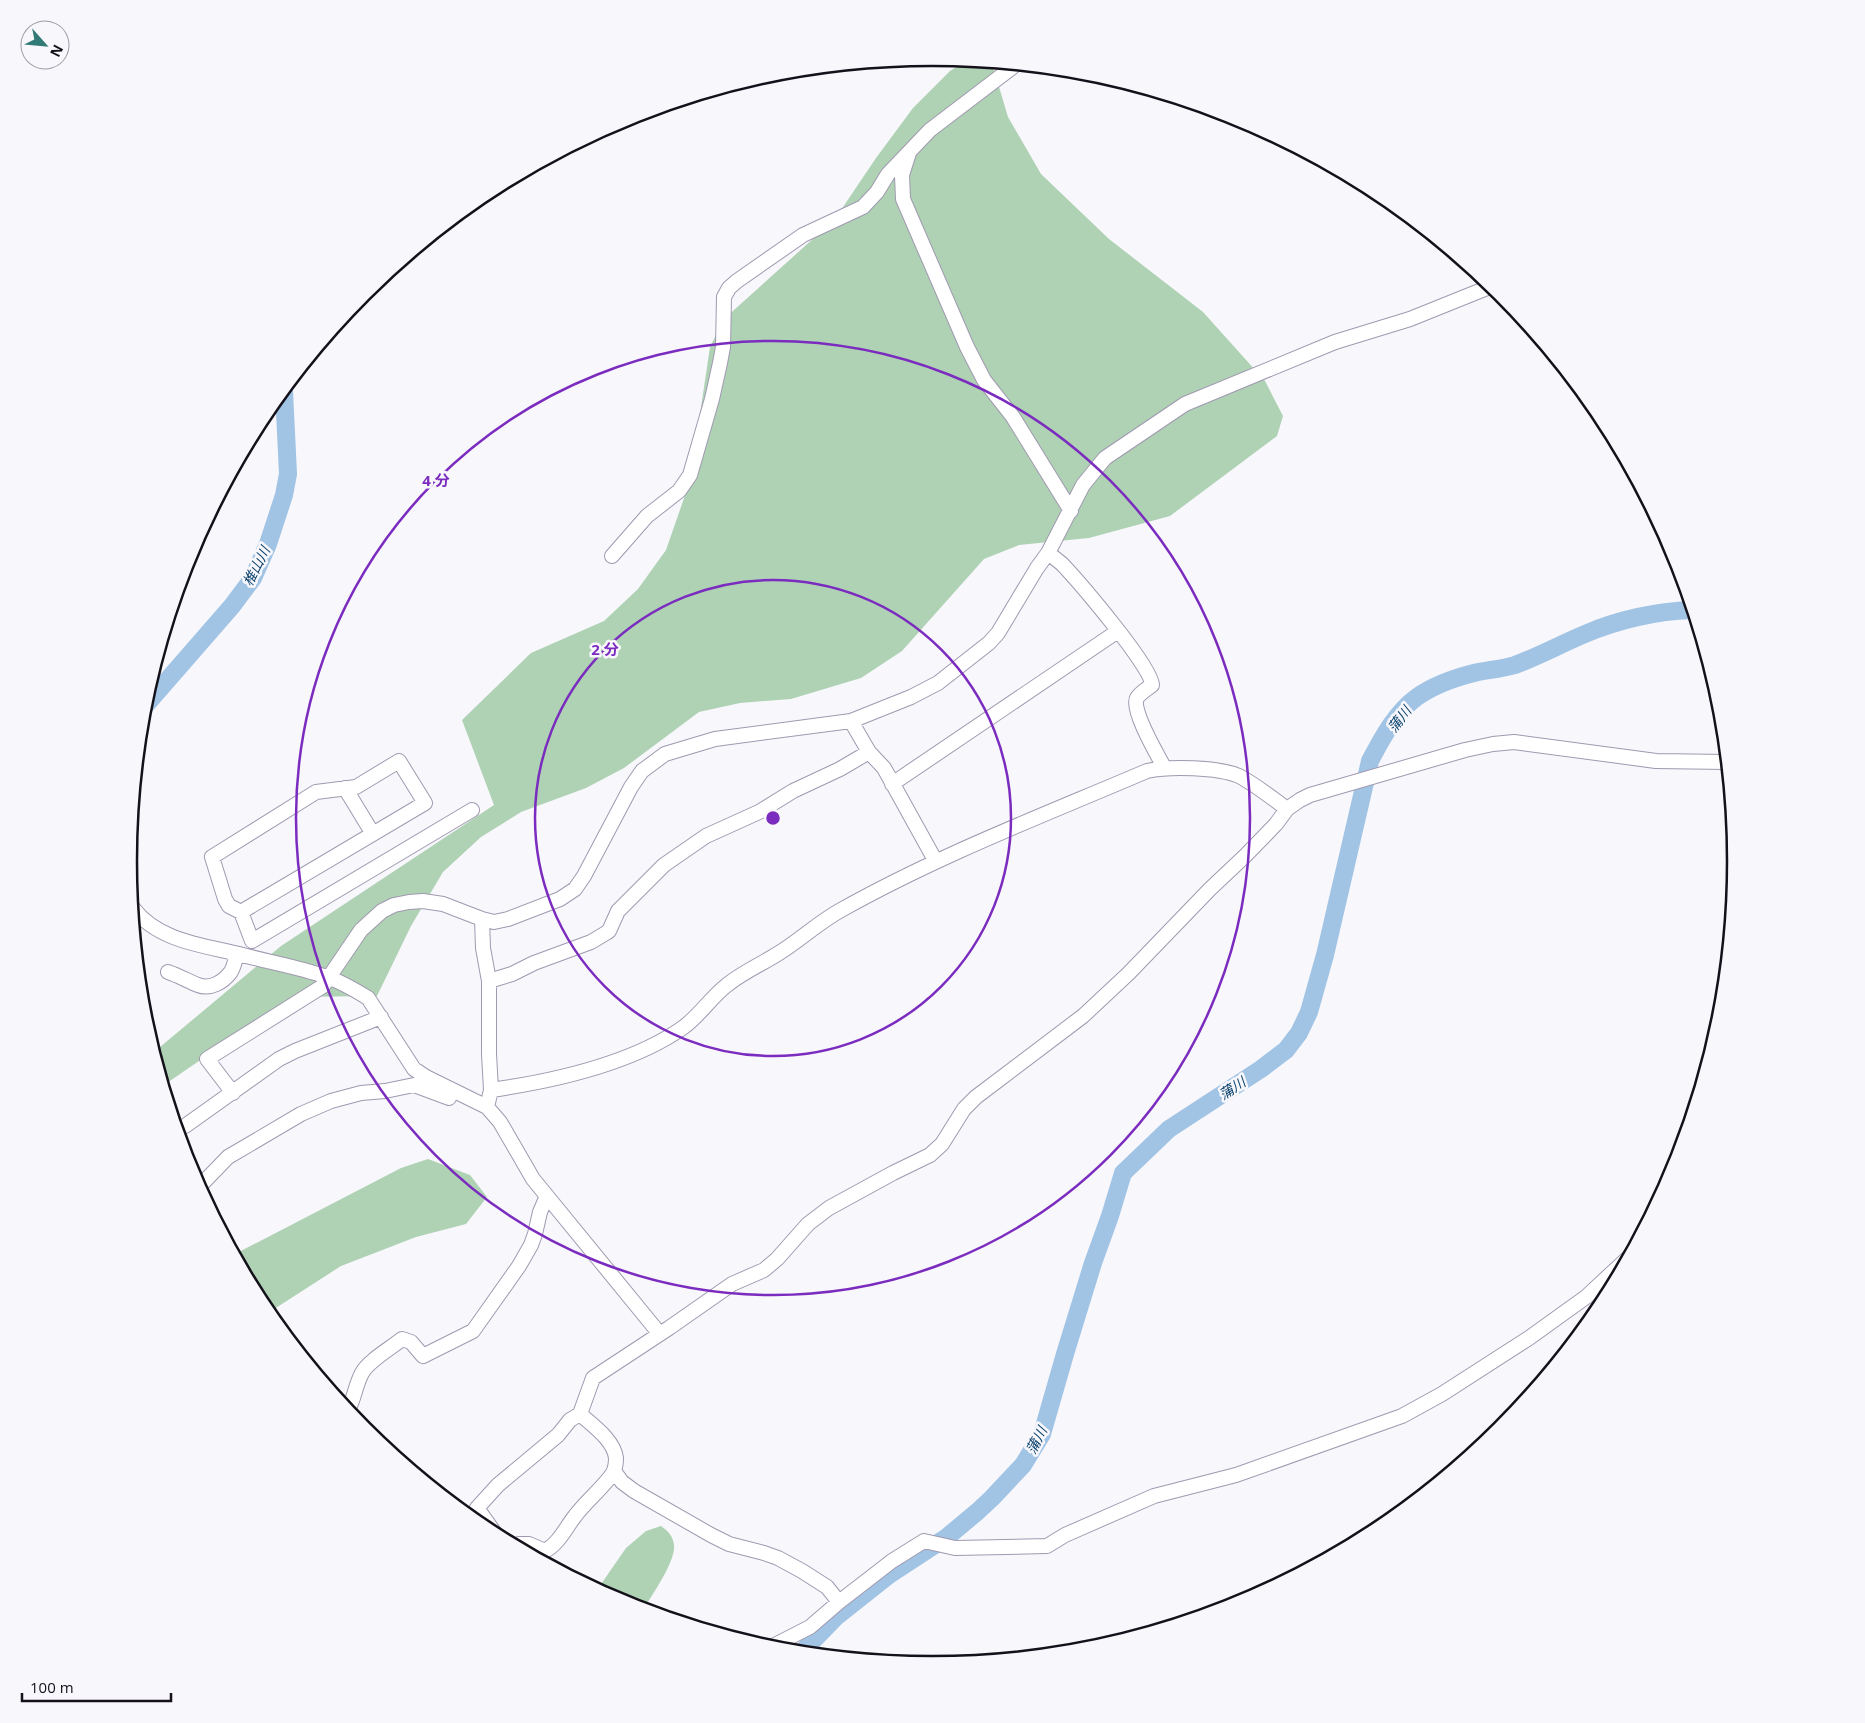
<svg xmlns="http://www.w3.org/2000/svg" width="1865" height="1723" font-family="'Open Sans','Noto Sans JP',sans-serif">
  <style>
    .green { fill: #afd2b5 }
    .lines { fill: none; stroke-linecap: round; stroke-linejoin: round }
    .river { stroke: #a1c4e5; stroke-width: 18 }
    .minor-casing { stroke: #a099b0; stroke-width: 16 }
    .minor { stroke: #fff; stroke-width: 14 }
    .ring { fill: none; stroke: #7b2cbf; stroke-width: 2.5 }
    .labels { text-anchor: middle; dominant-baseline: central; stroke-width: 5; stroke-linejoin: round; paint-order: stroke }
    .water-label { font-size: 14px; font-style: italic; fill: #0b436d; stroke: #f8f7fc }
    .rim { fill: none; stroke: #14111a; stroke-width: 2.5 }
    .centre { fill: #7b2cbf; stroke: #f8f7fc; stroke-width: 2.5 }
    .ring-label { font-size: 15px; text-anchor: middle; font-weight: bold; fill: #7b2cbf; stroke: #f8f7fc; stroke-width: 5; stroke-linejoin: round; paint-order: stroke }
  </style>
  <rect width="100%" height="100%" fill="#f8f7fc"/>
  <path class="green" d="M966 61 988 63 994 70 1008 117 1041 174 1109 239 1203 312 1265 381 1283 416 1277 436 1170 516 1089 538 1019 545 984 559 902 651 861 678 791 699 740 703 699 712 624 768 586 788 521 812 481 837 443 872 411 926 377 996 292 997 164 1085 154 1052 281 946 494 805 462 720 531 653 604 621 638 589 666 550 690 481 710 347 724 319 835 219 876 158 913 108 950 71Z
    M428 1159 470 1175 487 1197 466 1224 416 1237 341 1266 268 1313 235 1254 401 1168Z
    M661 1526C668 1531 673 1536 674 1545 676 1561 652 1595 643 1610L625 1604 597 1590 626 1548 646 1531Z"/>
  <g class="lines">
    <path class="river" d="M144 707 232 606 253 578 268 544 284 495 288 474 284 391
      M801 1653 836 1617 889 1575 947 1537 977 1512 992 1498 1023 1465 1042 1434 1065 1354 1093 1263 1110 1216 1123 1173 1169 1129 1261 1069 1286 1050 1299 1033 1309 1012 1325 955 1370 761C1382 738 1396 712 1417 697 1434 685 1454 678 1474 673 1487 670 1502 669 1515 665 1539 656 1561 644 1585 634 1617 620 1657 611 1692 610"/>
    <defs>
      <path id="minor" d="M909 153 902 175 903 199 967 347 984 380 1013 417 1071 511
        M1048 553C1053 557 1059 561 1063 565 1078 581 1153 668 1152 685 1147 689 1140 693 1137 698 1130 708 1158 756 1164 767
        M612 556 647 516 679 491 690 475 712 399 720 363 723 347 724 297 729 288 737 281 803 235 863 207 877 192 888 174 930 130 1014 66
        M851 721 869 752 884 768 935 860
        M892 784 1118 631
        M345 788 373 834
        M133 908C158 941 202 945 239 954 268 962 299 967 327 977 342 982 355 990 368 998L414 1069 426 1077 487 1107
        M241 912 425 803 399 761 356 787 316 792 212 857 225 899 229 906 241 912 252 941 472 810
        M482 919 483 948 489 981V1054L491 1090 487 1107 500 1122 533 1179 659 1333
        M168 972C179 976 188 981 198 985 210 990 223 982 230 973 234 968 235 960 237 954
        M489 981 512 974 534 963 591 942 606 933 609 931 618 911 664 865 706 836 759 812 793 791 840 769 869 752
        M145 1023 146 1024
        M491 1090C554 1081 628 1065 681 1029 699 1017 710 998 727 985 743 972 762 964 779 953 800 940 819 922 841 910 939 855 1044 815 1147 771 1169 766 1218 767 1239 776 1256 785 1272 798 1287 809
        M233 1093 207 1059 323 986 361 930 382 911 394 905 409 902 423 901 443 904 482 919 494 922 508 919 560 899 575 889 584 876 631 787 642 771 665 754 715 739 851 721 911 697 938 683 989 643 998 633 1037 568 1048 553 1083 485 1105 458 1185 404 1335 342 1410 319 1492 286
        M185 1126 279 1059 295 1051 381 1017
        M199 1187 228 1157 301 1114 331 1101 361 1093 385 1091 414 1085 449 1098
        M348 1410C355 1397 355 1386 362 1373 368 1361 391 1348 402 1339L411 1342 423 1356 473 1331 519 1266 531 1245 535 1234 540 1212 547 1196
        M614 1471 622 1482 634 1491 711 1535 729 1544 764 1553 778 1558 802 1571 827 1587 839 1602
        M497 1536 477 1508 498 1485 558 1435 570 1420 580 1414
        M517 1547 519 1544H529L545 1551C559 1543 565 1529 575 1516 586 1501 602 1489 613 1473 615 1469 616 1463 616 1458 614 1440 592 1425 580 1414L593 1378 669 1328 732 1284 764 1270 777 1259 808 1224 829 1208 893 1173 930 1155 942 1144 964 1109 976 1097 1083 1016 1129 973 1210 889 1245 856 1276 824 1287 809 1300 800 1310 795 1465 750 1493 744 1514 742 1656 761 1727 762
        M769 1648 810 1627 839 1602 892 1561 924 1541 955 1548 1047 1546 1065 1535 1154 1496 1236 1475 1402 1416 1442 1394 1529 1338 1586 1297 1629 1257"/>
    </defs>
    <use href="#minor" class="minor-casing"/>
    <use href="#minor" class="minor"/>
  </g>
  <g class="ring">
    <circle cx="773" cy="818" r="238"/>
    <circle cx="773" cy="818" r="477"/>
  </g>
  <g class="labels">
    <g class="water-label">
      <text transform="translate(256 566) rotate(-63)">椎山川</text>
      <text transform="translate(1399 719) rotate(-53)">蒲川</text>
      <text transform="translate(1232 1088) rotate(-33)">蒲川</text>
      <text transform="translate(1036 1440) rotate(-63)">蒲川</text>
    </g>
  </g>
  <path d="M0 0H1865V1723H0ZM137 861a795 795 0 1 1 1590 0a795 795 0 1 1-1590 0Z" fill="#f8f7fc" fill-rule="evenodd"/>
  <path class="rim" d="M137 861a795 795 0 1 1 1590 0a795 795 0 1 1-1590 0Z"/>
  <circle cx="773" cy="818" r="8" class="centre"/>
  <g class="ring-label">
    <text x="436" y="486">4 分</text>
    <text x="605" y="655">2 分</text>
  </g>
  <g transform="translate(45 45) rotate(117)"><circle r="24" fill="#f8f7fc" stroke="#9d9ba2"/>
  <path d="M0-4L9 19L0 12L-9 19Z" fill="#327a75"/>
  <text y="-8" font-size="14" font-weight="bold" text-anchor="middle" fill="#14111a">N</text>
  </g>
  <path d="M22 1693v8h149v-8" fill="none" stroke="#14111a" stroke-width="2.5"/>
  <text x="30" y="1693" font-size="15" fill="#14111a" stroke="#f8f7fc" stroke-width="4" paint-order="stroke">100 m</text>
</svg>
